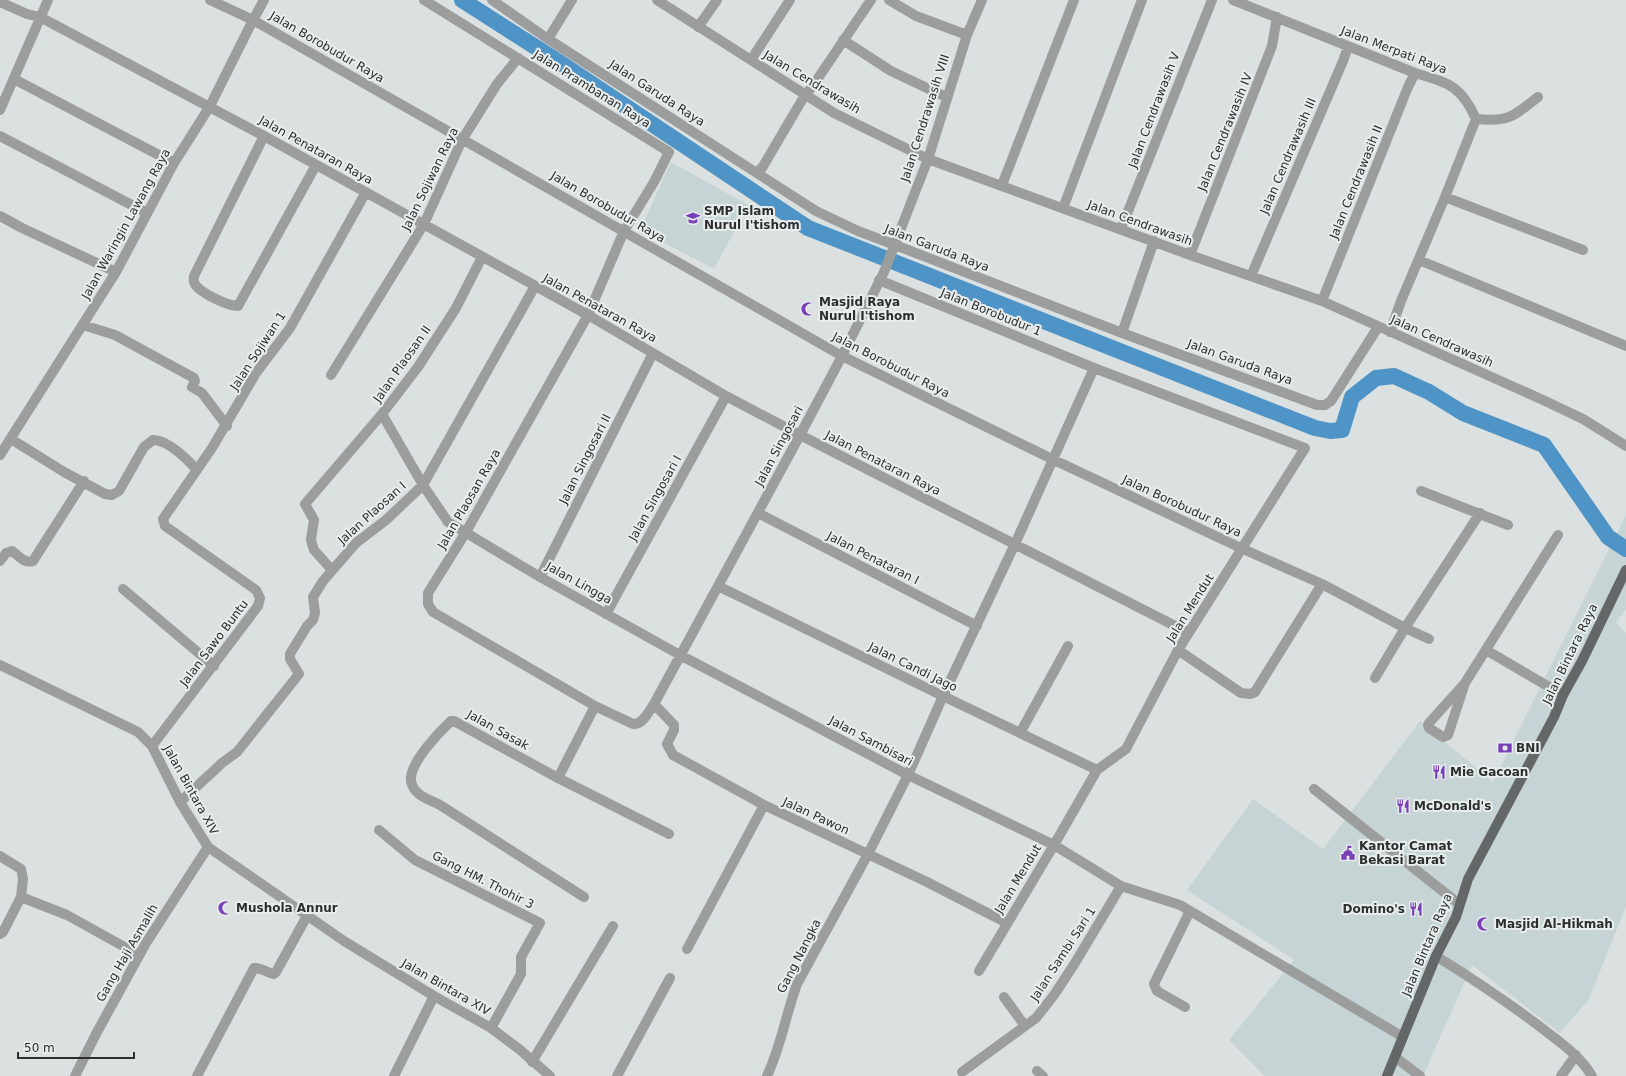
<svg xmlns="http://www.w3.org/2000/svg" width="1626" height="1076" font-family="'DejaVu Sans',sans-serif">
  <style>
    .built { fill: #c6d4d5 }
    .lines { fill: none; stroke-linecap: round; stroke-linejoin: round }
    .canal { stroke: #4f94c7; stroke-width: 16 }
    .street { stroke: #9c9e9d; stroke-width: 10 }
    .primary { stroke: #646767; stroke-width: 10 }
    .labels { text-anchor: middle; dominant-baseline: central; stroke-width: 4; stroke-linejoin: round; paint-order: stroke }
    .street-label { font-size: 12px; fill: #2d2f2f; stroke: #e8eeee }
    .poi-label { font-size: 12px; font-weight: bold; fill: #2d2f2f; stroke: #e8eeee; text-anchor: start }
  </style>
  <rect width="100%" height="100%" fill="#dbe0e1"/>
  <path class="built" d="M671 162 748 205 714 269 640 230Z
    M1626 515V609L1616 622 1626 633V906L1589 999 1560 1033 1472 965 1423 1076H1264L1229 1040 1294 960 1187 890 1253 799 1323 849 1420 721 1493 782Z"/>
  <g class="lines">
    <path class="canal" d="M462 0 559 62 808 228 1315 428 1330 431 1342 430 1352 397 1376 378 1394 376 1429 392 1463 413 1544 445 1608 537 1626 549"/>
    <path class="street" d="M210 0 253 20 842 356 1052 459 1243 549 1322 584 1405 628 1429 639
      M424 0 669 152 654 182 624 231 588 315 466 532 428 593V604L433 612 595 706
      M492 0 548 39 816 211 858 231 895 245 1122 333 1317 405H1325L1331 401 1378 327
      M657 0 834 113 928 159 1190 255 1322 301 1543 400 1583 419 1626 446
      M889 0 916 16 967 35
      M1233 0 1415 73C1448 83 1461 85 1476 119L1445 197 1401 301 1390 332
      M0 2 27 14 40 17 264 136 588 315 726 396 800 435 1189 633
      M698 27 717 0
      M548 39 572 0
      M843 40 891 71 946 97
      M751 60 790 0
      M14 79 174 163
      M0 110 48 0
      M1476 119C1510 122 1512 117 1538 97
      M0 136 147 213
      M264 136 194 276C194 278 193 280 194 282 197 292 228 306 238 306L316 165
      M757 172 762 168 805 95 812 87 871 0
      M1002 185 1074 0
      M1445 197 1583 250
      M1063 208 1142 0
      M0 216 22 228 116 272
      M1121 229 1212 0
      M1190 255 1272 46 1277 17
      M482 257 456 308 418 367 382 414 423 485 448 522 540 577 680 655 908 775 1054 845 1121 886 1180 905 1403 1037
      M1419 260 1626 346
      M1251 276 1343 61 1348 47
      M879 280 1094 368 1305 448 1178 650 1126 749 1097 770 1054 845 979 971
      M1322 301 1408 87 1415 73
      M83 325 115 335 194 378 195 381 192 387 202 393 227 426
      M1122 333 1154 241
      M331 375 424 224 462 140 497 84 518 58
      M11 439 64 472 105 494 112 495 119 491 144 447 153 440C168 440 187 459 197 470
      M0 455 116 272 174 163 210 106 253 20 264 0
      M1421 491 1508 525
      M758 513 977 626
      M0 561 6 553 12 551C18 555 24 564 33 561L84 481
      M332 570 314 550 312 544 311 539 314 520 305 504 382 414
      M540 577 653 353
      M718 586 943 696 1097 770
      M123 589 214 666
      M606 614 726 396
      M1178 650 1241 693 1250 694 1255 692 1322 584
      M1486 650 1563 695
      M0 665 138 732 152 746 180 802 208 847 344 941 434 996 491 1028 519 1049 550 1076
      M1375 678 1405 628 1480 513
      M1465 683 1448 735 1443 737 1429 728 1428 725 1429 723 1465 683 1558 535
      M654 704 674 725V730L667 744 673 755 764 805 927 882 1007 923
      M1020 733 1068 646
      M152 746 258 606 260 598 256 590 165 526 163 519 212 448 256 373 290 328 366 192
      M558 778 669 834
      M1314 789 1459 904
      M180 802 222 763 237 752 299 674 290 659V654L307 626 313 620 315 613 313 597 323 581 356 543 386 520 423 485 535 286
      M379 830 415 860 540 923 521 957V974L491 1028
      M0 856 21 869 23 879 21 897 67 915 139 955
      M584 897 440 805C433 801 421 798 416 791 413 788 410 782 411 777 413 760 438 733 451 721H454L558 778 595 706 633 724C643 725 649 711 654 704L800 435 842 356 884 272 928 159 967 35 982 0
      M0 934 3 932 21 897
      M687 949 764 805
      M1436 956C1473 979 1509 1003 1543 1029 1562 1044 1580 1056 1592 1076
      M1004 997 1025 1026
      M1185 1007 1157 991 1154 984 1190 911
      M1395 1057 1420 1076
      M532 1062 613 926
      M1037 1071 1043 1076
      M962 1072 1036 1018 1054 995 1075 963 1121 886
      M75 1076 96 1034 146 943 208 847
      M197 1076 254 968C261 967 267 973 274 974L276 972 307 916
      M394 1076 434 996
      M617 1076 670 978
      M767 1076C781 1046 786 1014 797 984L868 854 908 775 943 696 1015 544 1094 368
      M1561 1076 1576 1055"/>
    <path class="primary" d="M1387 1076 1436 956 1456 917 1468 879 1554 717 1563 695 1582 661 1626 570"/>
  </g>
  <defs>
    <symbol id="school-bare" viewBox="-9 -9 18 18"><path d="M0-5L7-2L0 1L-7-2ZM-4 1L0 2.5L4 1V4Q0 6-4 4Z" fill="#7a40b7" stroke="#e8eeee" stroke-width="2.5" paint-order="stroke"/></symbol>
    <symbol id="mosque-bare" viewBox="-9 -9 18 18"><path d="M3.5-4.9A6 6 0 1 0 3.5 4.9A5 5 0 1 1 3.5-4.9Z" fill="#7a40b7" stroke="#e8eeee" stroke-width="2.5" paint-order="stroke"/></symbol>
    <symbol id="bank-bare" viewBox="-9 -9 18 18"><path d="M-6-4H6V4H-6ZM0-2.3a2.3 2.3 0 1 0 0 4.6a2.3 2.3 0 1 0 0-4.6Z" fill="#7a40b7" stroke="#e8eeee" stroke-width="2.5" paint-order="stroke"/></symbol>
    <symbol id="restaurant-bare" viewBox="-9 -9 18 18"><path d="M-5-6h1v4h1v-4h1v4h1v-4h1v5L-1.5 .5V6h-2V.5L-5-1ZM5-6V6H3V1.5H1.5Q1.5-4 5-6Z" fill="#7a40b7" stroke="#e8eeee" stroke-width="2.5" paint-order="stroke"/></symbol>
    <symbol id="civic-bare" viewBox="-9 -9 18 18"><path d="M-.6-6.5H3V-4.5H.6V-3L4-1V1h2V6H-6V1h2V-1L-.6-3ZM-1.2 2.5V6h2.4V2.5Z" fill="#7a40b7" stroke="#e8eeee" stroke-width="2.5" paint-order="stroke"/></symbol>
  </defs>
  <g fill-rule="evenodd">
    <use href="#school-bare" x="683" y="208" width="20" height="20"/>
    <use href="#mosque-bare" x="798" y="299" width="20" height="20"/>
    <use href="#bank-bare" x="1495" y="738" width="20" height="20"/>
    <use href="#restaurant-bare" x="1429" y="762" width="20" height="20"/>
    <use href="#restaurant-bare" x="1393" y="796" width="20" height="20"/>
    <use href="#civic-bare" x="1338" y="843" width="20" height="20"/>
    <use href="#mosque-bare" x="215" y="898" width="20" height="20"/>
    <use href="#restaurant-bare" x="1406" y="899" width="20" height="20"/>
    <use href="#mosque-bare" x="1474" y="914" width="20" height="20"/>
  </g>
  <g class="labels">
    <g class="street-label">
      <text transform="translate(327 47) rotate(30)">Jalan Borobudur Raya</text>
      <text transform="translate(1394 50) rotate(21)">Jalan Merpati Raya</text>
      <text transform="translate(812 82) rotate(31)">Jalan Cendrawasih</text>
      <text transform="translate(592 89) rotate(32)">Jalan Prambanan Raya</text>
      <text transform="translate(657 93) rotate(33)">Jalan Garuda Raya</text>
      <text transform="translate(1154 110) rotate(-69)">Jalan Cendrawasih V</text>
      <text transform="translate(925 118) rotate(-72)">Jalan Cendrawasih VIII</text>
      <text transform="translate(1225 132) rotate(-68)">Jalan Cendrawasih IV</text>
      <text transform="translate(316 150) rotate(29)">Jalan Penataran Raya</text>
      <text transform="translate(1288 156) rotate(-67)">Jalan Cendrawasih III</text>
      <text transform="translate(430 179) rotate(-64)">Jalan Sojiwan Raya</text>
      <text transform="translate(1356 182) rotate(-68)">Jalan Cendrawasih II</text>
      <text transform="translate(608 207) rotate(30)">Jalan Borobudur Raya</text>
      <text transform="translate(1140 223) rotate(20)">Jalan Cendrawasih</text>
      <text transform="translate(126 224) rotate(-61)">Jalan Waringin Lawang Raya</text>
      <text transform="translate(937 248) rotate(21)">Jalan Garuda Raya</text>
      <text transform="translate(600 308) rotate(29)">Jalan Penataran Raya</text>
      <text transform="translate(991 312) rotate(22)">Jalan Borobudur 1</text>
      <text transform="translate(1442 341) rotate(24)">Jalan Cendrawasih</text>
      <text transform="translate(258 351) rotate(-57)">Jalan Sojiwan 1</text>
      <text transform="translate(1240 362) rotate(20)">Jalan Garuda Raya</text>
      <text transform="translate(402 364) rotate(-55)">Jalan Plaosan II</text>
      <text transform="translate(891 365) rotate(27)">Jalan Borobudur Raya</text>
      <text transform="translate(779 446) rotate(-62)">Jalan Singosari</text>
      <text transform="translate(585 459) rotate(-63)">Jalan Singosari II</text>
      <text transform="translate(883 463) rotate(27)">Jalan Penataran Raya</text>
      <text transform="translate(655 498) rotate(-61)">Jalan Singosari I</text>
      <text transform="translate(469 499) rotate(-60)">Jalan Plaosan Raya</text>
      <text transform="translate(1182 506) rotate(25)">Jalan Borobudur Raya</text>
      <text transform="translate(372 513) rotate(-42)">Jalan Plaosan I</text>
      <text transform="translate(873 558) rotate(27)">Jalan Penataran I</text>
      <text transform="translate(579 583) rotate(29)">Jalan Lingga</text>
      <text transform="translate(1190 608) rotate(-58)">Jalan Mendut</text>
      <text transform="translate(214 643) rotate(-53)">Jalan Sawo Buntu</text>
      <text transform="translate(1570 654) rotate(-64)">Jalan Bintara Raya</text>
      <text transform="translate(913 667) rotate(26)">Jalan Candi Jago</text>
      <text transform="translate(498 730) rotate(29)">Jalan Sasak</text>
      <text transform="translate(871 741) rotate(28)">Jalan Sambisari</text>
      <text transform="translate(191 790) rotate(61)">Jalan Bintara XIV</text>
      <text transform="translate(816 816) rotate(25)">Jalan Pawon</text>
      <text transform="translate(1018 879) rotate(-59)">Jalan Mendut</text>
      <text transform="translate(483 880) rotate(27)">Gang HM. Thohir 3</text>
      <text transform="translate(1427 945) rotate(-67)">Jalan Bintara Raya</text>
      <text transform="translate(127 953) rotate(-60)">Gang Haji Asmalih</text>
      <text transform="translate(1063 954) rotate(-57)">Jalan Sambi Sari 1</text>
      <text transform="translate(799 956) rotate(-63)">Gang Nangka</text>
      <text transform="translate(446 987) rotate(30)">Jalan Bintara XIV</text>
    </g>
    <g class="poi-label">
      <text x="704" y="211">SMP Islam<tspan x="704" dy="14">Nurul I'tishom</tspan></text>
      <text x="819" y="302">Masjid Raya<tspan x="819" dy="14">Nurul I'tishom</tspan></text>
      <text x="1516" y="748">BNI</text>
      <text x="1450" y="772">Mie Gacoan</text>
      <text x="1414" y="806">McDonald's</text>
      <text x="1359" y="846">Kantor Camat<tspan x="1359" dy="14">Bekasi Barat</tspan></text>
      <text x="236" y="908">Mushola Annur</text>
      <text x="1405" y="909" text-anchor="end">Domino's</text>
      <text x="1495" y="924">Masjid Al-Hikmah</text>
    </g>
  </g>
  <path d="M18 1052v6h116v-6" fill="none" stroke="#2d2f2f" stroke-width="2"/>
  <text x="24" y="1052" font-size="12" fill="#2d2f2f" stroke="#e8eeee" stroke-width="3" paint-order="stroke">50 m</text>
</svg>
